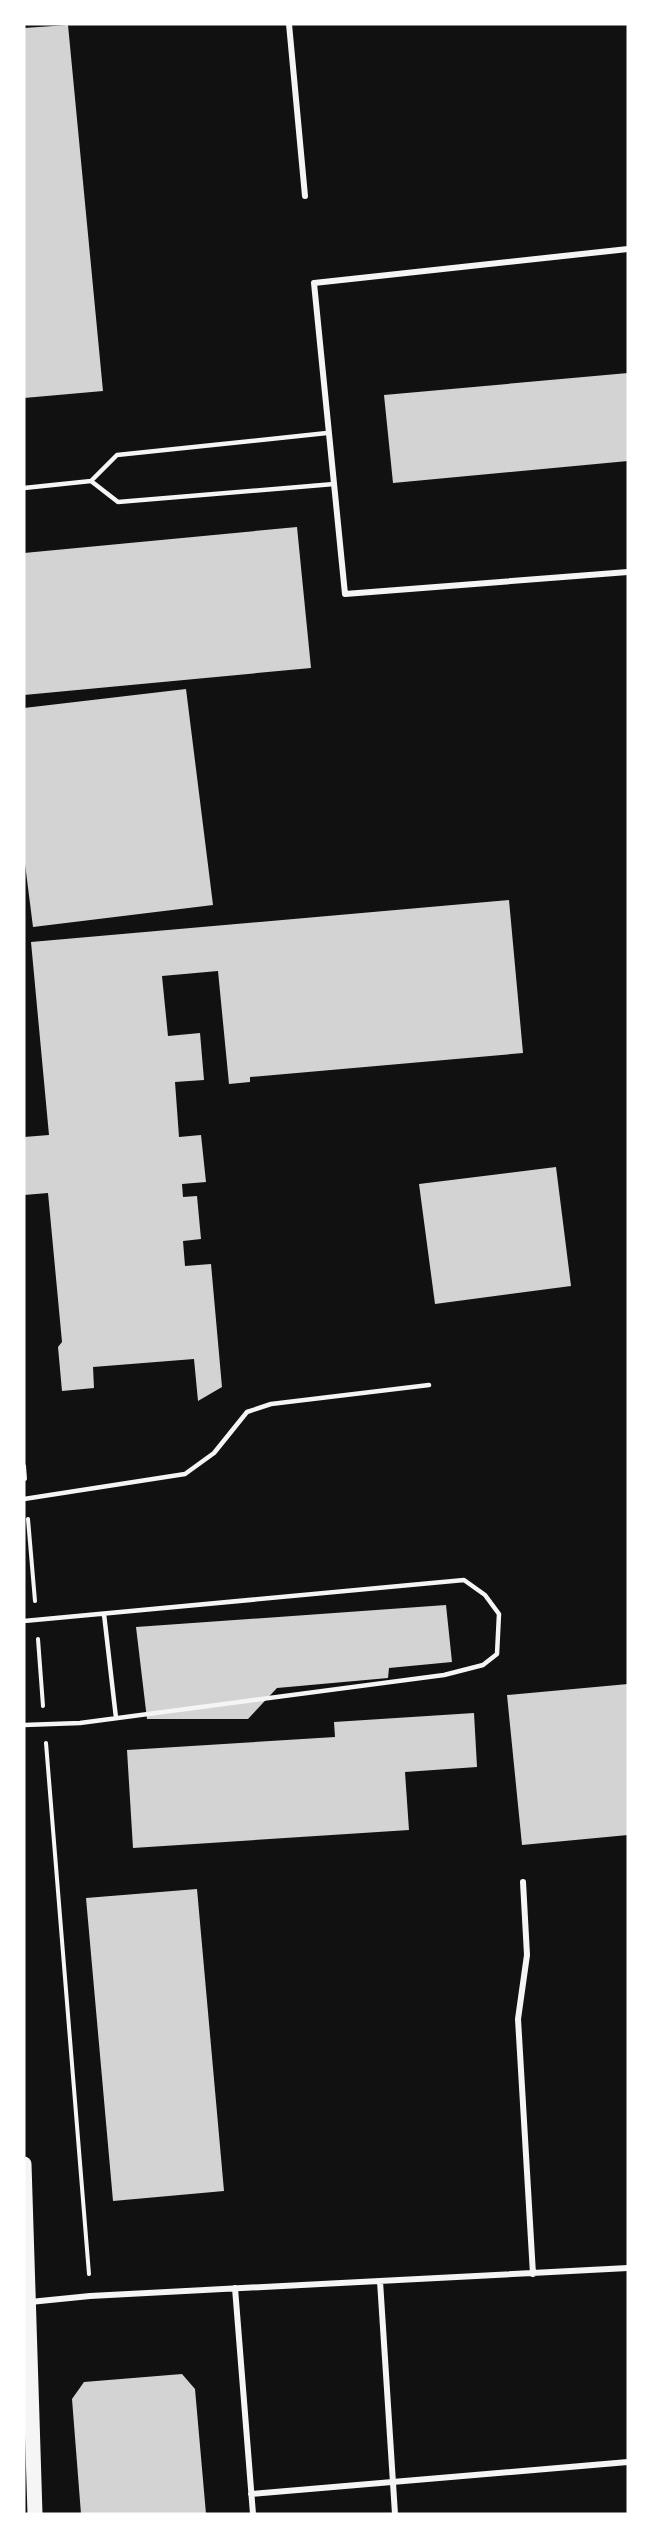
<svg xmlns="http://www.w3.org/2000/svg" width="652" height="2538" font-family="Roboto,sans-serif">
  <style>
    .building { fill: #d3d3d3 }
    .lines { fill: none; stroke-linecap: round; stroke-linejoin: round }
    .path { stroke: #f5f5f5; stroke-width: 4 }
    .service { stroke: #f5f5f5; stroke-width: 4.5 }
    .minor { stroke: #f5f5f5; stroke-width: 6 }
    .primary { stroke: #f5f5f5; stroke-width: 15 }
  </style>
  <rect width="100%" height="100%" fill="#111"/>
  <path class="building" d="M68 25 103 391 24 398V28Z
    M628 373V461L393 483 384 395Z
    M297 527 311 668 24 695V553Z
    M186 689 213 905 33 927 24 856V708Z
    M509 900 523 1053 250 1077V1082L229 1084 218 971 162 976 168 1036 200 1033 204 1080 175 1082 179 1137 201 1135 206 1182 182 1184 183 1197 197 1196 201 1239 183 1241 185 1266 211 1264 222 1387 198 1401 194 1359 93 1367 94 1388 62 1391 58 1347 62 1342 48 1193 24 1195V1137L49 1135 31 942Z
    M556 1167 571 1286 435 1304 419 1184Z
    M446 1605 452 1662 389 1668 388 1678 277 1688 248 1719H147L136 1627Z
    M628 1684V1835L522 1845 507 1695Z
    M474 1713 477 1767 405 1772 409 1830 133 1848 127 1750 335 1737 334 1722Z
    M197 1889 224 2191 113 2201 86 1898Z
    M182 2374 195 2389 206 2514H81L72 2399 84 2382Z"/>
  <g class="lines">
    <path class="path" d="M24 1466 25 1479
      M28 1519 35 1601
      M38 1639 43 1706
      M46 1743 89 2274"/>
    <path class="service" d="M327 433 117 455 91 481 118 502 334 484
      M24 488 91 481
      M24 1499 185 1474 214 1453 247 1412 271 1404 429 1385
      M104 1614 116 1718
      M24 1621 464 1580 485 1595 499 1614 497 1654 483 1665 444 1675 80 1723 24 1725"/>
    <path class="minor" d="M289 24 305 196
      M628 249 314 283 345 594 628 572
      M523 1882 527 1955 518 2019 533 2274
      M380 2281 395 2514
      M235 2288 253 2514
      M30 2302 90 2296 628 2268
      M251 2494 628 2462"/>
    <path class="primary" d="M24 2164 35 2514"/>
  </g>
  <rect width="652" height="2538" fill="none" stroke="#ffffff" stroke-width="51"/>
</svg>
